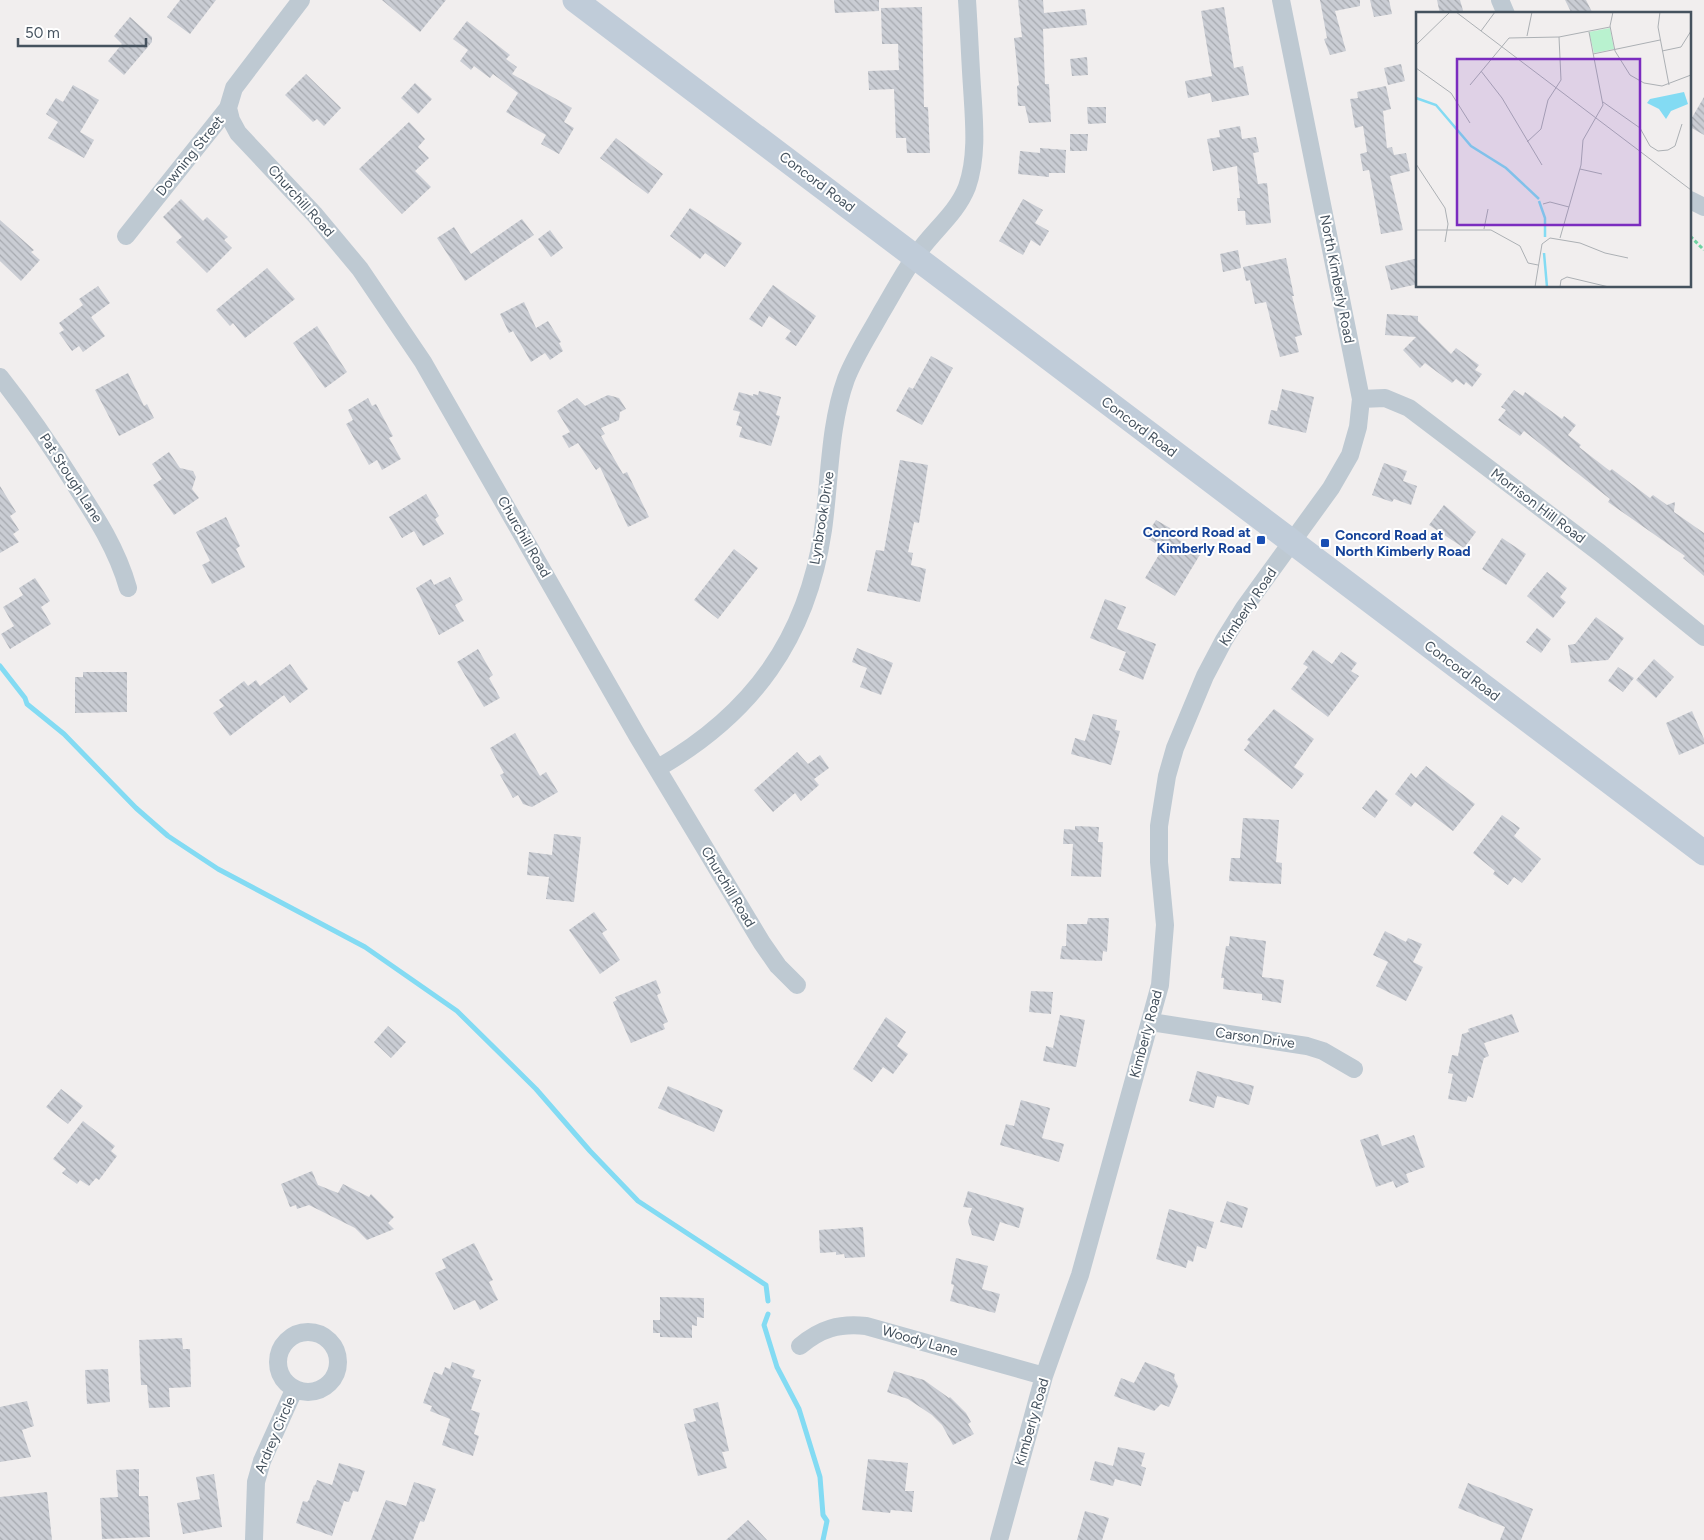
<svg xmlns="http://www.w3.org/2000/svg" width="1704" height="1540" font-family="Figtree,sans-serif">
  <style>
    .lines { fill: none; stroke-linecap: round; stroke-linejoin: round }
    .stream { stroke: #83dbf3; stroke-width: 5 }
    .building { fill: url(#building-back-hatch) }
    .path { stroke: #6fd3a2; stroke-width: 3; stroke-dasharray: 4 2.5; stroke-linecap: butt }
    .minor { stroke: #bec9d2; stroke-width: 18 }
    .secondary { stroke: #c0ccd9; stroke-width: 25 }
    .transit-dot { fill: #1a4fb4; stroke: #fff; stroke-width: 2 }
    .labels { text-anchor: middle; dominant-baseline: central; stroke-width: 4; stroke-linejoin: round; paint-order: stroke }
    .street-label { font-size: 14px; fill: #45525e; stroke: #fff }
    .transit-label { font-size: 14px; font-weight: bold; fill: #164399; stroke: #fff; text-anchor: end }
    .inset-river { fill: none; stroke: #83dbf3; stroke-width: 2.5 }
    .inset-road { fill: none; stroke: #acb0b4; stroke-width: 1 }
    .view { fill: #7b2cbf; fill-opacity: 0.15; stroke: #7b2cbf; stroke-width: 2.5 }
    .inset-edge { fill: none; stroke: #45525e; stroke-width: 2.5 }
  </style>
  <defs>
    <pattern id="building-back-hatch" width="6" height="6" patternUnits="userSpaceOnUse" patternTransform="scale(1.25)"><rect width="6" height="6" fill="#cacdd4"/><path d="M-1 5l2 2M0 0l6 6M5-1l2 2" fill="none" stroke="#a6a9af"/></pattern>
  </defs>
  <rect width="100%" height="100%" fill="#f1eeee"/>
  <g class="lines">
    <path class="stream" d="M0 666 25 698 27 704 64 734 136 808 168 836 218 869 365 947 457 1011 536 1089 590 1151 638 1201 766 1285 768 1301
      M768 1314 764 1325 777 1367 799 1409 820 1477 823 1515 827 1521 823 1540"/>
  </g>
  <path class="building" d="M180 0H216L190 34 167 17Z
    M382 0H446L420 32Z
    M834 0H879V11L835 13Z
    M1018 0H1043L1044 13 1085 9 1087 25 1043 29 1045 84H1049L1051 122 1029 123 1025 106H1018L1017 86 1019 85 1014 38 1022 37Z
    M1320 0H1360V6L1335 11 1346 51 1330 55 1324 39 1327 38Z
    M1370 0H1389L1392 14 1374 17Z
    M1437 0H1460L1464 14H1440Z
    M1565 0H1586L1593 14H1572Z
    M922 7 924 107H928L930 153H907L906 138H896L894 89 869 90 868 71 899 70 898 44H882L881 8Z
    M1224 7 1234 68 1243 66 1249 95 1212 102 1210 93 1188 98 1185 81 1212 76 1201 11Z
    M130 17 152 37V42L124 75 108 61 122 44 114 36Z
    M467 21 510 55 506 59 517 67 512 74 572 108 564 122 574 128 559 154 541 144 546 135 506 112 518 93 493 74 490 78 474 66 471 70 460 61 468 50 453 39Z
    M1087 57 1088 75 1072 76 1070 59Z
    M1401 64 1405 81 1388 85 1384 68Z
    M306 74 341 108 324 126 317 119 313 122 285 95Z
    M415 83 432 99 418 114 401 98Z
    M73 85 99 100 80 132 94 140 84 158 48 138 58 122 46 114 56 98 63 102Z
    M1386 86 1391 109 1383 111 1387 148 1392 147 1394 155 1406 153 1410 171 1390 176 1403 230 1381 234 1369 170 1363 171 1360 154 1367 152 1363 126 1355 128 1350 99 1358 98 1357 92Z
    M1704 97V135L1690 127V121Z
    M1087 107H1106V123L1088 124Z
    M409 122 425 139 418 147 429 158 415 171 431 187 402 214 359 169Z
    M1240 126 1242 139 1256 137 1259 152 1253 153 1258 184 1267 183 1271 223 1246 225 1245 211H1238L1237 198H1240L1237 166 1213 171 1207 139 1220 137 1219 130Z
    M1070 134H1088L1087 151H1070Z
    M616 138 663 174 648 194 600 158Z
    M1040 148 1066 150 1065 173H1049V177L1018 174 1020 151 1040 153Z
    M181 199 203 221 207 217 228 237 224 240 232 248 207 273 176 242 182 237 163 217Z
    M1023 199 1043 210 1035 223 1049 231 1040 246 1031 240 1023 255 999 241Z
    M690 208 742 243 725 267 705 253 700 259 670 236Z
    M522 219 534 235 465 281 437 238 454 227 471 254Z
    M0 220 34 250 31 252 40 260 21 281 0 261Z
    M550 230 563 248 551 257 538 239Z
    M1238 250 1241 268 1223 272 1220 254Z
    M1286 258 1294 296H1292L1302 335 1295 337 1299 352 1280 357 1266 302 1255 304 1250 280 1246 281 1243 267Z
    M1418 258V284L1391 290 1385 266Z
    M267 268 295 299 245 338 233 323 230 326 216 310Z
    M773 285 816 316 796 346 785 339 791 331 769 316 762 327 749 319Z
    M98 286 110 303 91 317 105 336 83 352 79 346 72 351 59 333 64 330 59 323 83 305 79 299Z
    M524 302 536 328 548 321 561 342 559 343 563 351 550 360 545 353 531 362 513 331 509 333 500 314Z
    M1387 314 1418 316V321L1451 354 1456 348 1479 365 1475 370 1482 374 1472 387 1466 382 1464 385 1456 379 1452 383 1425 363 1420 368 1403 350 1416 337 1385 335Z
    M317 326 347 372 325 388 293 343Z
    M931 356 953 368 922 425 896 411 909 387 913 389Z
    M128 373 144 406 147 404 154 418 119 436 95 390Z
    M1282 389 1314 397 1306 433 1268 424 1271 410 1277 411Z
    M1514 390 1523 396 1525 392 1562 419 1564 416 1576 425 1568 435 1581 445 1579 447 1610 471 1612 469 1650 498 1653 495 1667 505 1675 502 1674 512 1704 533V576L1683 558 1685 556 1608 502 1610 499 1524 431 1520 436 1498 420 1506 410 1501 407Z
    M759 391 781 397 776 415 780 416 771 446 739 437 742 427 736 425 740 412 733 410 739 392 753 396V394L758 395Z
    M608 395 619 398 626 409 620 412 619 420 601 428 605 434 601 436 623 474 627 472 649 517 628 527 600 467 596 470 578 443 569 448 562 436 570 432 557 411 577 398 585 406Z
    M368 398 372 406 376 404 393 436 389 438 401 459 382 470 377 460 369 465 346 424 353 420 348 410Z
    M169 452 180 468 193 471 196 477 192 489 199 498 174 515 153 485 162 479 152 464Z
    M900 460 928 465 919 523 914 522 908 552 913 553 911 565 926 569 920 602 867 591 876 550 884 551Z
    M1384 463 1407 471 1403 481 1417 486 1411 505 1394 499 1392 502 1372 495Z
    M0 486 16 512 10 516 19 530 13 534 19 542 0 553Z
    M426 494 439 516 435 519 444 534 423 546 414 531 402 538 389 517Z
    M1444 505 1476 532 1464 548 1429 525Z
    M226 517 240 546 236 549 245 567 212 584 202 565 210 561 196 532Z
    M1156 520 1177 532 1174 537 1201 553 1175 596 1145 578 1163 548 1145 537Z
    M1502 538 1526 554 1506 585 1482 569Z
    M734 549 758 568 718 619 694 600Z
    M1547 572 1567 588 1560 597 1566 602 1553 618 1527 596Z
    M450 577 463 600 455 605 464 621 439 635 416 588 431 579 434 585Z
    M35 578 50 601 41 607 51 624 10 649 1 634 14 626 3 607 23 595 19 588Z
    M1105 599 1126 607 1117 629 1156 644 1143 680 1119 670 1126 652 1090 638Z
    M1596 617 1624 638 1608 660 1571 663 1568 645 1575 644Z
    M1537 628 1551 639 1541 653 1526 642Z
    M857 648 893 663 881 695 860 687 867 668 852 662Z
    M478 649 493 675 489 678 500 698 484 707 457 662Z
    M1313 650 1332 664 1341 652 1357 663 1351 671 1359 676 1328 717 1291 689 1308 667 1303 664Z
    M1654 659 1674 677 1656 698 1636 680Z
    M290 664 308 689 290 703 284 695 230 736 213 713 224 706 219 700 244 681 248 686 256 680 260 686Z
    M1618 667 1634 678 1623 692 1608 681Z
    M83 672H127V712L75 713V677H83Z
    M1274 709 1314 739 1294 767 1304 774 1292 789 1244 750 1250 742 1247 740Z
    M1692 711 1704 739V744L1679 755 1666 723Z
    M1093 714 1117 720 1115 730 1120 731 1111 765 1071 754 1075 738 1085 741Z
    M515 733 540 776 546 772 558 792 532 807 523 804 518 795 513 798 500 775 504 773 490 748Z
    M797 752 808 764 820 755 829 768 814 779 819 785 801 801 795 793 773 812 754 790Z
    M1426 766 1475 804 1453 831 1415 802 1411 807 1395 794 1411 773 1416 778Z
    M1376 790 1388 800 1375 818 1362 808Z
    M1502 815 1520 828 1514 836 1541 859 1522 883 1514 877 1508 885 1493 874 1495 871 1473 853Z
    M1243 818 1279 820 1276 862 1282 863 1281 884 1229 881 1231 858H1240Z
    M1075 826 1099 827 1098 842H1103L1101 877 1071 876 1073 844H1063L1064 829 1075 830Z
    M554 834 581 837 574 902 546 899 549 877 527 875 529 852 552 855Z
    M594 912 607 930 602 933 620 960 600 974 569 930Z
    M1088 918H1109L1107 952 1103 951 1102 961 1060 959 1062 946H1066L1067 924H1087Z
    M1385 931 1406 942 1408 938 1422 944 1413 962 1423 967 1406 1001 1376 986 1388 962 1373 955Z
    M1230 936 1266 941 1262 977 1284 980 1281 1003 1262 1000V994L1223 989 1224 978H1221L1226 946H1229Z
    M656 980 661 993 657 995 668 1022 663 1024 665 1029 631 1043 613 1002 617 1000 615 997Z
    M1031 991 1053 992 1051 1014 1029 1012Z
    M1512 1014 1519 1032 1484 1043 1489 1056 1484 1058 1473 1098 1468 1096 1466 1102 1448 1099 1453 1074 1448 1073 1452 1055 1458 1056 1462 1034 1469 1032 1468 1029Z
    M1060 1015 1085 1020 1076 1067 1043 1061 1046 1046 1053 1048Z
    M886 1017 906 1032 897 1046 908 1054 893 1074 883 1067 872 1082 853 1069Z
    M388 1026 406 1042 391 1058 374 1042Z
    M1197 1071 1254 1086 1249 1105 1217 1096 1214 1108 1189 1101Z
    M668 1086 723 1110 714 1132 658 1108Z
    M61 1089 83 1106 68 1124 46 1107Z
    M1021 1100 1050 1108 1042 1138 1064 1144 1059 1162 1000 1145 1006 1124 1014 1126Z
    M83 1121 115 1146 111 1151 117 1156 99 1180 96 1178 89 1186 80 1180 77 1184 62 1173 66 1169 53 1159Z
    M1378 1134 1382 1146 1414 1135 1425 1167 1406 1174 1409 1182 1396 1188 1393 1181 1376 1187 1360 1140Z
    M312 1171 318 1185 338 1193 343 1184 369 1197 371 1194 394 1217 388 1223 394 1229 367 1240 355 1228 309 1205 297 1209 296 1205 290 1207 281 1184Z
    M968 1191 1024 1208 1019 1228 1000 1222 994 1241 972 1235 968 1221 972 1208 963 1207Z
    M1227 1201 1248 1208 1242 1228 1220 1222Z
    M1169 1209 1214 1222 1206 1249 1197 1246 1193 1262 1188 1260 1186 1268 1156 1259Z
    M863 1227 865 1257 845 1258 844 1254 836 1255V1252L820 1253 819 1230Z
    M474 1243 493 1280 489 1282 498 1300 480 1310 475 1300 454 1310 435 1273 446 1268 442 1259Z
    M956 1258 988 1266 982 1289 1000 1294 995 1313 950 1301 954 1285 951 1284Z
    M660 1297 704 1298V1318L697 1317V1326L692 1325V1338L660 1337V1333H653V1320H660Z
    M182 1338 183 1349H190L191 1387 169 1388 170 1407 149 1408 147 1385H141L139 1340Z
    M452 1362 475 1370 472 1377 481 1380 471 1410 480 1413 474 1434 479 1436 473 1456 442 1445 450 1419 430 1411 432 1406 423 1403 434 1372 442 1375 445 1367 450 1369Z
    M1145 1362 1175 1374 1174 1378 1178 1386 1169 1407 1161 1404 1154 1411 1114 1396 1121 1378 1134 1383Z
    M108 1369 110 1402 87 1404 85 1370Z
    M894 1371 924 1380 949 1398 950 1397 966 1413 971 1422 968 1424 974 1434 953 1445 942 1425 932 1415 908 1399 887 1392Z
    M27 1401 34 1426 22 1430 31 1457 0 1462V1407Z
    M718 1402 729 1451 722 1452 727 1468 698 1476 684 1424 696 1421 693 1409Z
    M1118 1447 1145 1453 1141 1466 1146 1468 1141 1486 1115 1479 1113 1486 1090 1480 1095 1461 1113 1466Z
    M868 1459 908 1463 905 1491H914L912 1512 891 1510 890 1513 862 1510Z
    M339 1463 365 1471 358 1492 353 1491 349 1502 344 1501 332 1536 296 1523 303 1501 307 1502 309 1500 314 1485 315 1486 317 1480 332 1485Z
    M139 1469V1496H148L150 1537 102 1539 100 1498 118 1497 116 1470Z
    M214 1474 222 1527 183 1534 177 1503 200 1499 196 1477Z
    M414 1482 436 1489 424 1522 420 1521 413 1540H371L386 1500 406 1506Z
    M1468 1483 1533 1509 1521 1540H1500L1505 1527 1458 1508Z
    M47 1492 52 1540H0V1497Z
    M1085 1511 1109 1518 1102 1540H1077Z
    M748 1520 767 1540H726Z"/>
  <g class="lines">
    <path class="path" d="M1690 236 1704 250"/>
    <path class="minor" d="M1500 0 1506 14
      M228 108 231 120 238 133 315 215 360 269 423 362 638 737 762 943 778 966 797 985
      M1690 200 1704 207
      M126 236 228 108 234 88 301 0
      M0 377C27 411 51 446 74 483 96 517 117 549 128 588
      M1361 399 1385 398 1409 408 1600 553 1704 637
      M658 768C752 714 807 639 823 530 830 480 829 426 846 379 855 356 869 335 881 313 892 295 902 275 915 257 931 232 956 215 967 187 978 156 974 120 972 87 970 58 969 29 967 0
      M1151 1022 1307 1046 1323 1051 1354 1069
      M278 1362a30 30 0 1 1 60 0a30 30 0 1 1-60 0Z
      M800 1346C820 1329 839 1323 866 1326L1044 1376
      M254 1540 256 1482 262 1461 294 1390
      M999 1540 1044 1376 1080 1275 1160 985 1165 925 1159 862V826L1167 776 1175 748 1205 676 1224 640 1244 608 1331 488 1350 455 1358 427 1361 399 1281 0"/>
    <path class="secondary" d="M575 0 1704 853"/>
  </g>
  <g class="transit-dot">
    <rect x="1256" y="535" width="10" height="10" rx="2.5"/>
    <rect x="1320" y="538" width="10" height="10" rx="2.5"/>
  </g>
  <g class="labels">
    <g class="street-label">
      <text transform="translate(190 156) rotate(-51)">Downing Street</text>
      <text transform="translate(817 182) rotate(37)">Concord Road</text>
      <text transform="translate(301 201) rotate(48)">Churchill Road</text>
      <text transform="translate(1337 279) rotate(79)">North Kimberly Road</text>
      <text transform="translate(1139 427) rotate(37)">Concord Road</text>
      <text transform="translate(71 478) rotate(57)">Pat Stough Lane</text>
      <text transform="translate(1538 506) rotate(37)">Morrison Hill Road</text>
      <text transform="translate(822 518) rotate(-81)">Lynbrook Drive</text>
      <text transform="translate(524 537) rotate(60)">Churchill Road</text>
      <text transform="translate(1248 607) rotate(-56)">Kimberly Road</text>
      <text transform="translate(1462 671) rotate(37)">Concord Road</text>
      <text transform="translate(728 887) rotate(59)">Churchill Road</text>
      <text transform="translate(1146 1034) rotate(-75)">Kimberly Road</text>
      <text transform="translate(1255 1038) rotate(8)">Carson Drive</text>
      <text transform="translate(920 1341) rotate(16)">Woody Lane</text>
      <text transform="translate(1032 1422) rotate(-74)">Kimberly Road</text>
      <text transform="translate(275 1435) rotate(-67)">Ardrey Circle</text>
    </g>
    <g class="transit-label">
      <text x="1251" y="532">Concord Road at<tspan x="1251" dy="16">Kimberly Road</tspan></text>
      <text x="1335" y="535" text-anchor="start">Concord Road at<tspan x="1335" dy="16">North Kimberly Road</tspan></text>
    </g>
  </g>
  <g transform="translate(1416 12)">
    <rect width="275" height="275" fill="#f1eeee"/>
    <path d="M194 16 198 37 178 41 173 20Z" fill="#b9f2cf"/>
    <path d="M268 80 272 92 255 99 250 107 243 97 231 91 234 87Z" fill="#83dbf3"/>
    <path class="inset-river" d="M0 86 20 93 55 134 90 156 123 187M123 189 129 206V225M128 241 131 275"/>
    <path class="inset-road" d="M40 0 275 178M197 0 194 14 199 39 214 63 228 71 246 74 275 63M244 0 242 15 253 73M65 19 79 0M111 24 116 0M0 33 34 0M246 39 265 35 275 19M177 42 244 28M0 56 35 81 54 111M65 59 86 86 126 153M54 73 93 26 143 25 194 15M187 90 224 116 234 134 242 139 252 138 259 134 266 112M111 130 125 117 132 88 145 68 143 25M0 152 29 196 32 212 29 230M164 157 186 162M127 192 134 190 153 195M68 217 72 197M0 218H75L104 234 112 251 122 253M144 226 165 153 167 128 187 93 173 20M119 275 126 232 134 226 164 231 189 241 212 246M144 275 145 268 151 265 193 275"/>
    <path class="view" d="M41 47H224V213H41Z"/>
    <rect width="275" height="275" class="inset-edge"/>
  </g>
  <path d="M18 38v8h128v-8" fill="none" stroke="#45525e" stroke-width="2.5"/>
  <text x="25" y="38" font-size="15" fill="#45525e" stroke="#ffffff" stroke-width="4" paint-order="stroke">50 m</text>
</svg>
